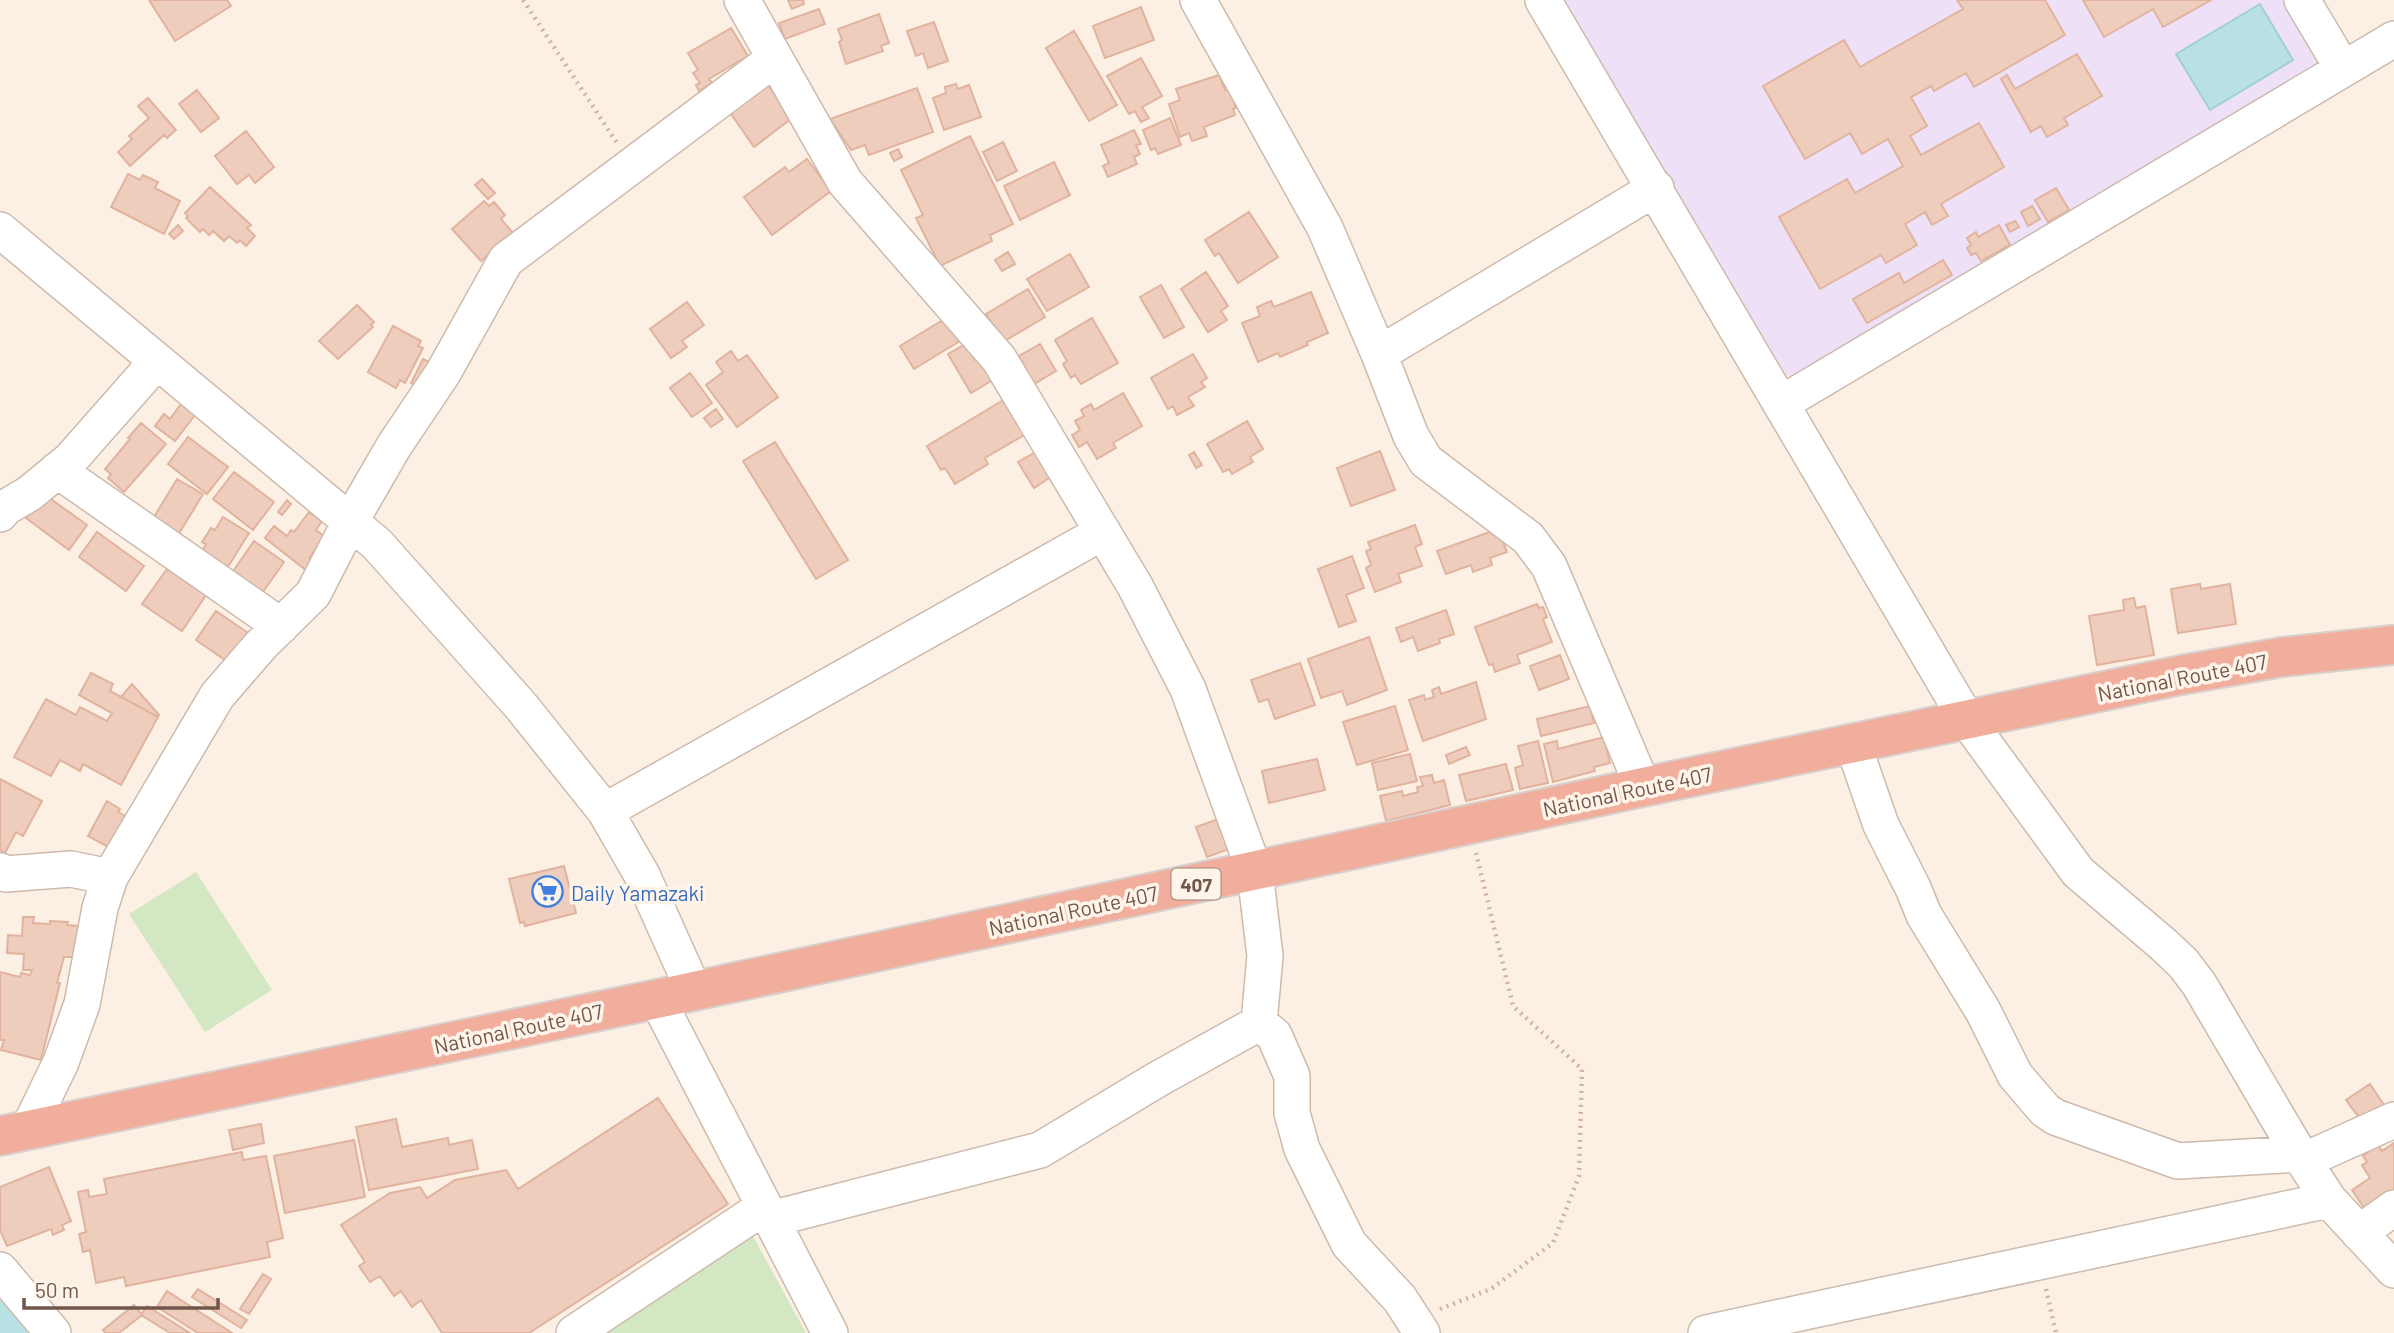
<svg xmlns="http://www.w3.org/2000/svg" width="2394" height="1333" font-family="Barlow,sans-serif">
  <style>
    .education { fill: #ede0f7 }
    .green { fill: #d4e7c3 }
    .water { fill: #b9e0e3; stroke: #a0d0d4; stroke-width: 2 }
    .lines { fill: none; stroke-linecap: round; stroke-linejoin: round }
    .river { stroke: #b9e0e3; stroke-width: 47 }
    .building { fill: #efcdbc; stroke: #e1b39e; stroke-width: 2 }
    .minor-casing { stroke: #cebaad; stroke-width: 38 }
    .highway-casing { stroke: #d8d0cd; stroke-width: 42 }
    .path { stroke: #d3b1a0; stroke-width: 4.5; stroke-dasharray: 2 5; stroke-linecap: butt }
    .minor { stroke: #fff; stroke-width: 35 }
    .highway { stroke: #f2ae9d; stroke-width: 38 }
    .labels { text-anchor: middle; dominant-baseline: central; stroke-width: 7; stroke-linejoin: round; paint-order: stroke }
    .shield { fill: #fef4e9; stroke: #9c857a; stroke-width: 2 }
    .shield-label { font-size: 19px; font-weight: bold; fill: #72564b }
    .street-label { font-size: 21px; fill: #72564b; stroke: #fef4e9 }
    .shop-label { font-size: 21px; fill: #366cbe; stroke: #fef4e9; text-anchor: start }
  </style>
  <rect width="100%" height="100%" fill="#fbf0e3"/>
  <path class="education" d="M1564 0H2293L2323 68 1798 377 1786 375Z"/>
  <path class="green" d="M196 872 272 990 205 1032 129 914Z
    M749 1229 806 1333H591Z"/>
  <path class="water" d="M2260 4 2293 60 2210 110 2176 54Z"/>
  <g class="lines">
    <path class="river" d="M0 1303 26 1333"/>
  </g>
  <path class="building" d="M149 0H227L231 6 175 41Z
    M803 0 804 4 792 9 788 0Z
    M1957 0H2045L2065 35 1974 87 1966 73 1934 91 1931 86 1911 97 1927 126 1910 136 1921 155 1979 123 2004 167 1941 204 1948 216 1932 225 1925 212 1905 224 1917 245 1886 263 1881 255 1820 289 1779 217 1847 179 1855 193 1903 166 1888 139 1862 154 1850 133 1805 159 1763 86 1844 40 1860 67 1963 9Z
    M2083 0H2211L2163 27 2153 9 2104 37Z
    M1141 7 1154 40 1105 58 1093 26Z
    M819 9 825 24 785 39 779 23Z
    M879 14 889 43 881 46 883 51 846 64 839 42 842 40 838 29Z
    M934 22 948 61 928 68 923 53 916 56 907 31Z
    M731 28 748 56 709 79 712 83 699 91 696 85 700 83 693 73 698 70 688 53Z
    M1074 31 1117 105 1089 121 1046 48Z
    M2077 54 2102 96 2064 118 2068 125 2047 137 2041 126 2031 132 2001 79 2007 75 2015 89Z
    M1141 58 1162 96 1142 107 1149 118 1141 122 1135 111 1129 114 1107 76Z
    M1219 75 1225 90 1229 89 1236 108 1233 109 1235 115 1204 127 1207 136 1192 141 1189 133 1180 137 1169 104 1180 100 1176 89Z
    M767 84 792 118 754 147 729 111Z
    M956 84 958 89 969 85 981 117 944 130 933 98 946 93 945 87Z
    M917 88 933 132 869 155 865 145 851 150 830 119Z
    M197 90 219 118 201 132 179 104Z
    M148 98 176 130 167 138 164 135 130 166 118 152 132 139 129 136 149 118 138 106Z
    M1170 118 1181 145 1158 154 1155 148 1151 150 1143 130Z
    M1134 130 1141 144 1136 145 1140 154 1134 157 1137 164 1108 177 1103 166 1109 163 1101 145Z
    M246 131 274 167 255 183 249 175 237 184 215 156Z
    M970 136 1013 224 990 235 992 241 940 266 916 218 923 215 901 170Z
    M1003 142 1017 171 997 181 983 152Z
    M898 149 902 157 894 161 890 153Z
    M807 159 831 191 772 235 744 197 785 167 789 172Z
    M1054 162 1070 195 1020 220 1004 186Z
    M128 174 140 180 143 175 158 182 155 188 180 201 164 234 111 207Z
    M482 179 495 193 488 199 475 185Z
    M210 187 251 225 247 228 255 236 246 246 240 240 237 243 229 236 224 241 213 231 209 235 203 229 200 232 186 218 188 216 185 213Z
    M2056 188 2069 210 2048 222 2035 200Z
    M484 201 489 206 494 202 505 215 501 219 513 233 481 261 452 229Z
    M2032 206 2040 219 2028 226 2021 212Z
    M1249 212 1278 257 1238 283 1219 253 1215 256 1205 240Z
    M2015 221 2019 227 2010 232 2006 225Z
    M178 225 183 231 174 239 169 234Z
    M1999 225 2010 245 1981 261 1976 253 1971 255 1967 248 1971 245 1967 238 1976 232 1978 237Z
    M1008 252 1015 264 1002 271 995 260Z
    M1070 254 1089 287 1047 311 1027 279Z
    M1943 260 1952 275 1867 323 1853 299 1899 273 1904 283Z
    M1206 272 1228 306 1221 311 1227 320 1208 332 1181 289Z
    M1161 285 1184 327 1164 338 1140 297Z
    M1028 289 1045 317 1003 342 986 314Z
    M1311 292 1328 333 1307 342 1308 345 1280 357 1278 353 1258 362 1242 323 1260 316 1257 307 1271 301 1274 307Z
    M687 302 704 325 682 341 687 347 671 358 650 329Z
    M357 305 374 322 371 325 373 327 338 359 319 341Z
    M946 318 960 341 914 369 900 346Z
    M1092 318 1118 363 1081 384 1075 375 1071 378 1063 364 1067 361 1055 340Z
    M393 326 421 341 418 346 423 348 405 383 400 380 396 388 368 372Z
    M965 344 975 360 981 357 994 379 971 393 948 354Z
    M1040 344 1056 371 1034 384 1019 356Z
    M731 351 738 361 747 355 778 397 737 427 706 385 723 372 716 362Z
    M1193 354 1207 378 1201 382 1205 387 1188 397 1194 406 1177 415 1173 406 1168 409 1151 378Z
    M423 359 433 364 420 388 411 383Z
    M690 373 712 403 692 417 670 388Z
    M1123 393 1142 426 1113 443 1116 448 1097 459 1087 442 1079 447 1072 435 1080 430 1075 421 1084 416 1081 410 1091 404 1094 410Z
    M1005 399 1026 434 985 458 988 464 955 484 945 468 941 470 927 446Z
    M181 404 195 415 175 441 155 426 164 414 170 419Z
    M716 409 723 419 711 427 704 418Z
    M1247 421 1263 449 1250 457 1253 462 1232 474 1229 469 1223 472 1207 444Z
    M141 423 166 444 124 492 108 478 111 474 105 469 130 439 128 438Z
    M188 437 228 467 207 494 168 464Z
    M775 442 848 560 816 579 743 461Z
    M1037 451 1052 476 1034 488 1018 462Z
    M1380 451 1395 490 1351 506 1337 468Z
    M1194 452 1202 465 1196 468 1189 455Z
    M234 472 274 502 253 530 213 499Z
    M177 479 203 494 177 537 151 522Z
    M44 494 87 525 69 550 26 518Z
    M287 500 291 504 282 515 278 512Z
    M309 512 322 521 316 530 325 537 309 558 314 562 307 571 265 538 274 526 287 536 291 530 294 532Z
    M223 517 249 533 226 570 200 554 206 544 202 542 211 528 215 530Z
    M1415 525 1422 544 1415 547 1422 566 1398 574 1401 582 1375 592 1366 568 1371 565 1366 551 1371 549 1368 542Z
    M1495 530 1497 536 1500 535 1507 552 1490 558 1492 565 1473 572 1471 565 1446 574 1437 551Z
    M97 532 144 566 126 591 79 557Z
    M254 541 284 562 263 592 267 595 229 577Z
    M1352 556 1364 588 1346 595 1356 621 1339 627 1318 569Z
    M167 569 206 595 182 631 142 604Z
    M2200 584 2201 589 2230 584 2236 624 2178 633 2171 589Z
    M2134 598 2136 608 2145 606 2154 655 2097 665 2089 616 2124 610 2123 600Z
    M1537 604 1539 608 1543 607 1547 617 1543 619 1552 642 1517 655 1520 663 1495 672 1493 664 1489 665 1475 627Z
    M1446 610 1454 634 1439 639 1440 643 1418 651 1413 637 1401 642 1396 628Z
    M216 611 248 633 228 662 196 640Z
    M1369 637 1387 690 1347 705 1342 691 1321 698 1308 659Z
    M1560 655 1569 679 1539 690 1530 666Z
    M1300 663 1315 705 1275 719 1268 699 1259 702 1251 680Z
    M91 673 113 684 110 691 158 717 121 785 83 764 80 771 60 760 51 776 14 757 46 699 76 715 80 707 107 721 112 713 79 695Z
    M1476 682 1486 719 1423 741 1409 700 1424 695 1425 700 1434 697 1432 690 1439 687 1441 694Z
    M132 684 159 715 158 717 121 697Z
    M1395 706 1408 750 1357 765 1343 722Z
    M1590 706 1594 723 1541 736 1537 719Z
    M1604 737 1610 763 1594 767 1595 771 1553 782 1544 744 1557 741 1558 749Z
    M1538 741 1548 783 1520 789 1515 768 1523 765 1518 746Z
    M1466 747 1470 755 1449 764 1446 755Z
    M1410 754 1417 781 1378 790 1372 763Z
    M1317 759 1325 790 1269 803 1262 771Z
    M1506 764 1513 790 1466 801 1459 775Z
    M1432 775 1434 783 1444 780 1450 805 1386 821 1380 796 1402 791 1403 796 1418 792 1417 787 1423 786 1420 777Z
    M0 779 42 801 23 836 16 832 5 853 0 850Z
    M107 801 120 809 118 812 127 817 110 848 88 836Z
    M1221 818 1232 848 1207 857 1196 827Z
    M564 866 576 913 525 926 524 922 520 923 509 879Z
    M23 917H34L33 923 50 924V921L68 922 67 925 78 926 76 957H64L57 983H60L41 1060 1 1050 4 1040H0V972L20 977 21 973 30 975 32 970H23L24 954 7 953 8 935 22 936Z
    M2370 1084 2386 1108 2363 1123 2346 1100Z
    M658 1098 728 1204 529 1333H442L421 1300 412 1307 401 1291 394 1296 380 1276 370 1282 359 1266 365 1262 341 1225 390 1193 420 1187 427 1198 455 1180 506 1170 518 1189Z
    M396 1119 402 1147 448 1138 449 1145 472 1140 478 1169 369 1190 356 1127Z
    M261 1124 264 1143 233 1150 229 1130Z
    M354 1140 365 1197 285 1213 274 1156Z
    M2394 1143V1193L2367 1212 2352 1190 2370 1178 2362 1165 2367 1162 2363 1156 2378 1145 2382 1151Z
    M242 1152 243 1160 266 1156 283 1238 267 1242 270 1257 126 1286 124 1277 96 1283 90 1250 83 1252 79 1234 86 1232 78 1192 88 1190 89 1197 107 1194 104 1179Z
    M49 1167 71 1221 62 1225 64 1230 53 1235 51 1229 7 1246 0 1230V1187Z
    M263 1274 271 1279 249 1314 240 1309Z
    M198 1289 247 1320 241 1328 192 1297Z
    M167 1291 232 1333H198L157 1307Z
    M134 1305 142 1315 119 1333H105L103 1330Z
    M147 1306 190 1333H170L141 1315Z"/>
  <g class="lines">
    <defs>
      <path id="minor" d="M742 0 845 182 999 359 1135 586 1188 689 1255 872 1265 956 1259 1023 1274 1035 1292 1076V1113L1302 1149 1349 1244 1400 1299 1422 1333
        M1198 0 1325 228 1379 354 1411 436 1426 461 1528 538 1549 566 1643 787
        M1543 0 1967 720 2078 872 2164 945 2183 963 2199 984 2299 1154 2329 1200 2394 1270
        M2302 0 2343 69
        M0 230 377 544 521 706 605 811 642 875 694 991
        M1379 354 1656 188
        M1782 403 2394 39
        M57 470 281 626
        M0 514 5 508 30 493 70 460 144 376 155 360
        M1853 744 1881 825 1913 888 1924 915 1983 1011 2015 1075 2045 1110 2055 1117 2178 1161 2299 1154
        M605 811 1103 532
        M0 871 6 874 71 869 110 877
        M657 999 830 1333
        M28 1130 61 1062 82 1004 100 908 110 877 217 696 261 645 313 594 350 522 394 446 443 373 506 260 774 59
        M2303 1161 2394 1120
        M771 1219 1040 1150 1158 1079 1259 1023
        M2359 1233 2394 1208
        M0 1270 53 1333
        M574 1333 764 1207
        M1706 1333 2329 1200"/>
      <path id="highway" d="M0 1136 657 999 1643 787 2181 675 2282 657 2394 645"/>
    </defs>
    <use href="#minor" class="minor-casing"/>
    <use href="#highway" class="highway-casing"/>
    <path class="path" d="M523 0 617 143
      M2046 1289 2056 1333
      M1440 1309 1491 1289 1553 1243 1579 1176 1582 1069 1513 1006 1476 853"/>
    <use href="#minor" class="minor"/>
    <use href="#highway" class="highway"/>
  </g>
  <defs>
    <symbol id="supermarket-ring" viewBox="-11 -11 22 22"><circle r="9.5" fill="#fef4e9" stroke="#3f7fe0" stroke-width="1.5"/><path d="M-6-5.5h2.5l.6 2H6L4.5 2H-2.5L-4.4-4H-6ZM-1.5 3.2a1.3 1.3 0 1 0 .1 0ZM3 3.2a1.3 1.3 0 1 0 .1 0Z" fill="#3f7fe0"/></symbol>
  </defs>
  <g fill-rule="evenodd">
    <use href="#supermarket-ring" x="530" y="874" width="35" height="35"/>
  </g>
  <g class="labels">
    <rect class="shield" x="1171.5" y="868.5" width="49" height="31" rx="5"/>
    <g class="shield-label">
      <text x="1196" y="884">407</text>
    </g>
    <g class="street-label">
      <text transform="translate(2182 677) rotate(-11)">National Route 407</text>
      <text transform="translate(1627 791) rotate(-12)">National Route 407</text>
      <text transform="translate(1073 910) rotate(-12)">National Route 407</text>
      <text transform="translate(518 1028) rotate(-12)">National Route 407</text>
    </g>
    <g class="shop-label">
      <text x="571" y="892">Daily Yamazaki</text>
    </g>
  </g>
  <path d="M24 1298v10h194v-10" fill="none" stroke="#72564b" stroke-width="3.5"/>
  <text x="35" y="1298" font-size="21" fill="#72564b" stroke="#fef4e9" stroke-width="5" paint-order="stroke">50 m</text>
</svg>
